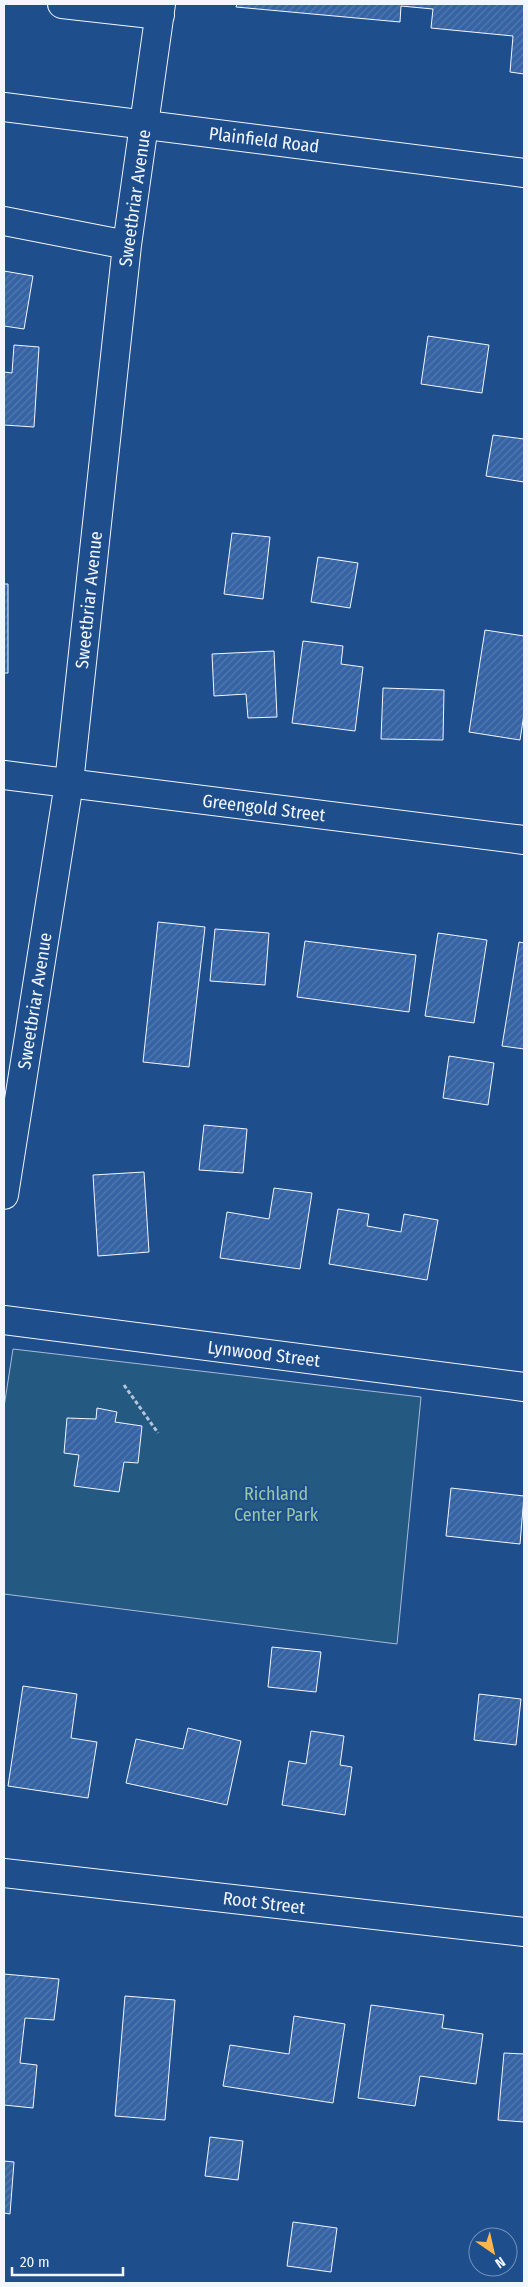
<svg xmlns="http://www.w3.org/2000/svg" width="528" height="2287" font-family="'Fira Sans Condensed',sans-serif">
  <style>
    .green { fill: #245a82; stroke: #a8bbd7 }
    .building { fill: url(#building-hatch); stroke: #f2f6ff }
    .lines { fill: none; stroke-linecap: round; stroke-linejoin: round }
    .minor-casing { stroke: #f2f6ff; stroke-width: 30 }
    .major-casing { stroke: #f2f6ff; stroke-width: 30 }
    .path { stroke: #b3c4dc; stroke-width: 3; stroke-dasharray: 4 2.5; stroke-linecap: butt }
    .minor { stroke: #1f4e8c; stroke-width: 28 }
    .major { stroke: #1f4e8c; stroke-width: 28 }
    .labels { text-anchor: middle; dominant-baseline: central; stroke-width: 4; stroke-linejoin: round; paint-order: stroke }
    .street-label { font-size: 18px; fill: #f2f6ff; stroke: #1f4e8c }
    .park-label { font-size: 18px; fill: #97c8a6; stroke: #1f4e8c }
  </style>
  <defs>
    <pattern id="building-hatch" width="6" height="6" patternUnits="userSpaceOnUse" patternTransform="scale(1.25)"><rect width="6" height="6" fill="#3563a3"/><path d="M-1 1l2-2M0 6l6-6M5 7l2-2" fill="none" stroke="#537ab1"/></pattern>
  </defs>
  <rect width="100%" height="100%" fill="#1f4e8c"/>
  <path class="green" d="M13 1349 421 1397 397 1644 4 1594V1407Z"/>
  <path class="building" d="M237 4H524V74L510 72 513 36 431 28 433 9 401 6 400 22 236 7Z
    M4 271 33 276 24 329 4 326Z
    M428 336 489 345 482 393 421 384Z
    M14 345 39 347 34 427 4 425V372L12 373Z
    M493 435 524 439V482L486 476Z
    M232 533 270 537 263 599 224 594Z
    M318 557 358 563 350 608 311 602Z
    M4 584H8V673H4Z
    M485 630 524 636V714L520 740 469 732Z
    M303 641 343 646 341 664 363 667 355 731 292 723Z
    M274 651 277 717 248 718 246 694 214 696 212 654Z
    M383 688 444 690 443 740 381 739Z
    M158 922 205 927 189 1067 143 1062Z
    M215 929 269 933 265 985 210 981Z
    M438 933 487 940 474 1023 425 1016Z
    M305 941 416 955 409 1012 297 997Z
    M519 942 524 943V1049L502 1046Z
    M449 1056 494 1063 488 1105 443 1098Z
    M204 1125 247 1129 243 1173 199 1170Z
    M144 1172 149 1252 98 1256 93 1175Z
    M274 1188 312 1193 300 1269 220 1258 227 1212 269 1219Z
    M338 1209 369 1214 367 1226 401 1232 404 1214 438 1220 427 1280 329 1264Z
    M97 1408 117 1412 115 1422 142 1426 138 1463 124 1462 119 1492 74 1486 79 1455 64 1453 67 1418 96 1419Z
    M451 1488 524 1496 520 1544 446 1536Z
    M272 1647 321 1652 316 1692 268 1687Z
    M23 1686 77 1694 71 1738 97 1742 88 1798 8 1786Z
    M479 1694 521 1699 516 1745 474 1740Z
    M188 1728 241 1741 227 1805 126 1783 136 1739 183 1749Z
    M311 1731 344 1736 340 1765 352 1767 345 1815 282 1805 289 1761 306 1764Z
    M4 1974 59 1979 54 2020 25 2018 20 2063 37 2065 33 2108 4 2105Z
    M125 1996 175 2000 165 2120 115 2116Z
    M371 2005 444 2015 442 2028 483 2034 476 2084 420 2076 415 2106 358 2098Z
    M294 2016 345 2024 333 2103 223 2086 230 2045 289 2054Z
    M504 2053 524 2054V2122L498 2120Z
    M210 2137 243 2141 238 2180 205 2176Z
    M4 2161 14 2162 10 2214 4 2213Z
    M293 2222 337 2228 331 2272 287 2266Z"/>
  <g class="lines">
    <defs>
      <path id="minor" d="M62 4 160 15
        M4 221 127 245
        M4 775 524 840
        M4 1195 69 783 127 245 161 4
        M4 1320 524 1387
        M4 1873 524 1932"/>
      <path id="major" d="M4 107 524 173"/>
    </defs>
    <use href="#minor" class="minor-casing"/>
    <use href="#major" class="major-casing"/>
    <path class="path" d="M124 1385 158 1433"/>
    <use href="#minor" class="minor"/>
    <use href="#major" class="major"/>
  </g>
  <g class="labels">
    <g class="street-label">
      <text transform="translate(264 140) rotate(7)">Plainfield Road</text>
      <text transform="translate(135 198) rotate(-82)">Sweetbriar Avenue</text>
      <text transform="translate(89 600) rotate(-84)">Sweetbriar Avenue</text>
      <text transform="translate(264 808) rotate(7)">Greengold Street</text>
      <text transform="translate(35 1001) rotate(-81)">Sweetbriar Avenue</text>
      <text transform="translate(264 1354) rotate(7)">Lynwood Street</text>
      <text transform="translate(264 1903) rotate(7)">Root Street</text>
    </g>
    <g class="park-label">
      <text x="276" y="1494">Richland<tspan x="276" dy="21">Center Park</tspan></text>
    </g>
  </g>
  <rect width="528" height="2287" fill="none" stroke="#f2f6ff" stroke-width="10"/>
  <g transform="translate(493 2252) rotate(146)"><circle r="24" fill="#1f4e8c" stroke="#7391ba"/>
  <path d="M0-4L9 19L0 12L-9 19Z" fill="#ffb74d"/>
  <text y="-8" font-size="14" font-weight="bold" text-anchor="middle" fill="#f2f6ff">N</text>
  </g>
  <path d="M12 2267v8h111v-8" fill="none" stroke="#f2f6ff" stroke-width="2.5"/>
  <text x="20" y="2267" font-size="15" fill="#f2f6ff" stroke="#1f4e8c" stroke-width="4" paint-order="stroke">20 m</text>
</svg>
